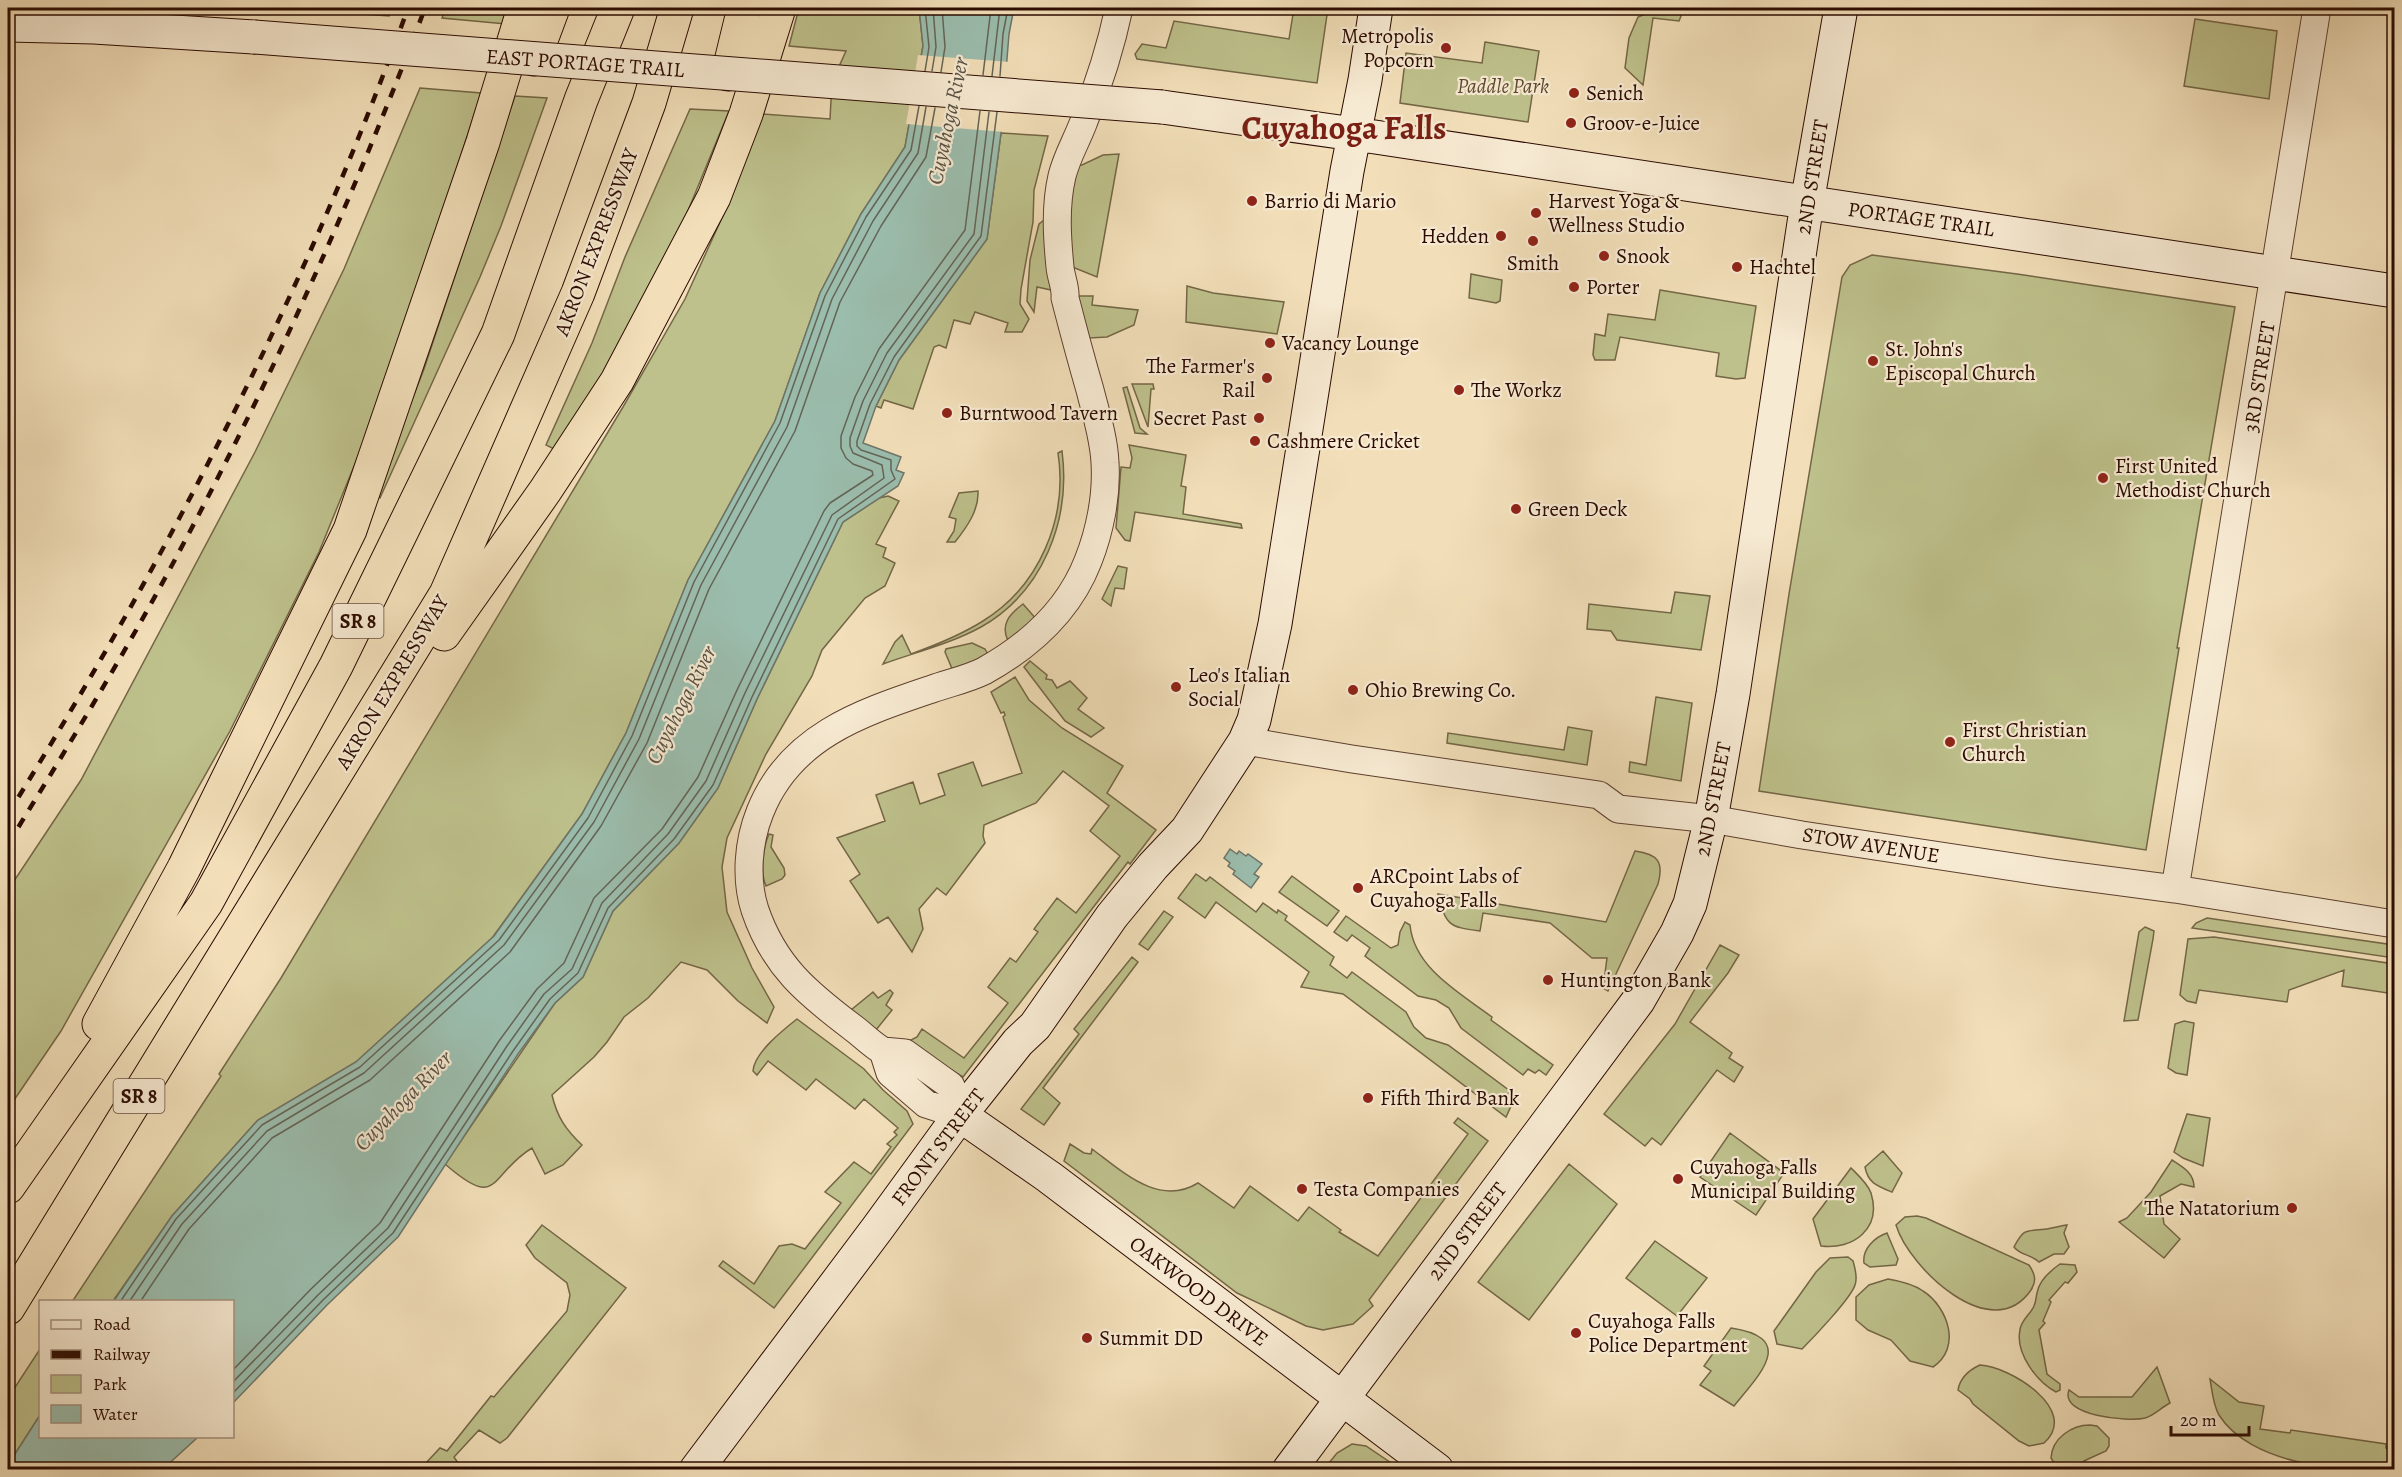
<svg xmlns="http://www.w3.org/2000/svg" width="2402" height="1477" font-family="Alegreya,serif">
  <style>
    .green { fill: #bec18c; stroke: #746646; stroke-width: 1.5 }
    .water { fill: #9bbdad; stroke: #6e7568; stroke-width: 1.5 }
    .pier { fill: #f2dfb9 }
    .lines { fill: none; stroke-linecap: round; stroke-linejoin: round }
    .shore { stroke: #636456; stroke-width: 1.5 }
    .street-casing { stroke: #5d3f2e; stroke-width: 29 }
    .secondary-casing { stroke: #2b0a00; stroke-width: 35 }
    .highway-casing { stroke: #2b0a00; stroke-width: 35 }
    .street { stroke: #f7ead2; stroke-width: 27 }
    .secondary { stroke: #f7ead2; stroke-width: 33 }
    .highway { stroke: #f2dfb9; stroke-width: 33 }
    .rail { stroke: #2b0a00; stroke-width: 4.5; stroke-dasharray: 10 10; stroke-linecap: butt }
    .secondary-bridge-casing { stroke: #2b0a00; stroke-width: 35; stroke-linecap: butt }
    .secondary-bridge { stroke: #f7ead2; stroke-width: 33 }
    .poi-dot { fill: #8f2418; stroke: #f7ead2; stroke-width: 2 }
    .labels { text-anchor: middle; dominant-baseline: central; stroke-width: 4.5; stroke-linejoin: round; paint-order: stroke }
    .shield { fill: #f7ead2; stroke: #684d3f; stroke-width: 1.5 }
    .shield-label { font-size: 20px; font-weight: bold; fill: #2b0a00 }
    .poi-label { font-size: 21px; fill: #2b0a00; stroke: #f7ead2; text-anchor: start }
    .street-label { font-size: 21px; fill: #2b0a00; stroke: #f7ead2 }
    .park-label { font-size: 21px; font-style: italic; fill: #5e4a31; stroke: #f7ead2 }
    .water-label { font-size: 22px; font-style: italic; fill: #585245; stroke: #f7ead2 }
    .town-label { font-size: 33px; font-weight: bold; fill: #7a1f14; stroke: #f7ead2 }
  </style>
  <rect width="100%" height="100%" fill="#f2dfb9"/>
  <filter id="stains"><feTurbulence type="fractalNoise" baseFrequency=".00333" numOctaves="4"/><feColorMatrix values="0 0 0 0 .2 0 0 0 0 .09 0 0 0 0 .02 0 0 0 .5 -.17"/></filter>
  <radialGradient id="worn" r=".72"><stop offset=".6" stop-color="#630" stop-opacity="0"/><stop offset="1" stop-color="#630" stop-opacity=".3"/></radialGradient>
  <path class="green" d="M281 8H392L389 16Z
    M446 8H511L506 24 442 18Z
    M799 8H919L923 46 905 147 861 214 820 293 775 421 688 580 626 733 582 814 492 938 356 1062 258 1120 172 1216 113 1301 72 1302 221 1076 219 1074 281 978 623 407 685 299 726 209 763 114 830 119 832 82 846 51 789 46Z
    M1294 8H1328L1317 83 1137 59 1135 54 1142 44 1166 48 1174 21 1289 39Z
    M1655 10 1680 14 1681 16 1679 21 1653 18 1643 85 1625 68 1629 38 1638 17Z
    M2195 19 2277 31 2269 99 2184 86Z
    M1485 42 1539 51 1528 122 1400 103 1406 53 1482 63Z
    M420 88 481 93 390 378 319 552 230 731 61 1031 8 1109V890L81 780 255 452 344 269Z
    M515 96 547 98 501 226 480 277 380 498 375 495 424 369Z
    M690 109 729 111 671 252 628 332 556 450 546 445 592 343 625 257Z
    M1001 133 1048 136 1034 190 1033 222 1021 289 1020 304 1029 319 1022 332H1005L1008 323 975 312 970 324 954 320 946 348 939 345 934 347 913 409 884 400 881 408 876 406 899 360 987 239Z
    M1119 154 1097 277 1060 262 1066 164 1082 165 1103 155Z
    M1047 218 1051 290 1037 287 1034 312 1027 301 1030 260 1039 224Z
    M1872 255 2017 274 2235 307 2177 648H2179L2146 850 1759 791 1789 594 1842 277 1850 265Z
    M1471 274 1502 280 1500 301 1496 303 1469 298Z
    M1187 286 1213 293 1284 302 1277 334 1186 322Z
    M1660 290 1756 306 1745 378 1736 379 1716 376 1719 353 1620 337 1615 360H1595L1593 355 1595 334 1605 336 1608 314 1655 320Z
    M1077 296H1093L1092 305 1138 310 1134 325 1107 337 1089 338Z
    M1132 384H1153L1154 389H1151L1148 427Z
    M1127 387 1140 428 1147 434 1135 433 1123 388Z
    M1129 445 1186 455 1181 486 1186 487 1183 514 1241 524 1242 528 1135 512 1130 541 1125 540 1116 528 1121 467 1130 468 1132 458Z
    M1062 451C1071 520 1043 592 981 627 950 644 916 652 883 664L895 642 902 635 911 654C936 645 961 635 983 621 1040 586 1068 517 1058 453Z
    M978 491C979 510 967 527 955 542H947L954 531 956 519 949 517 959 493Z
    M888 496 899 501 876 544 886 548 883 557 895 563 885 586 865 598 822 650 812 676 766 754 727 838 722 867 727 912 752 968 774 1007 767 1023 738 1001 707 970 681 962 648 998 624 1017 607 1042 594 1057 552 1095C557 1117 566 1130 582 1145L563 1165 545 1174 532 1148C488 1175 500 1212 445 1164L555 1003 583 977 613 911 679 843 718 788 757 699 843 522 879 498Z
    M1118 566 1127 568 1124 589 1115 588 1111 606 1102 599Z
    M1675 592 1710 596 1701 650 1617 640 1611 631 1587 629 1589 604 1671 613Z
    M1023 604 1038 621 1008 641C1000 624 1010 614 1023 604Z
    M972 643 985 649 990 658 953 671 945 652 946 649Z
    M1030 661 1047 675 1046 679 1052 680 1057 688 1070 681 1087 698 1078 709 1104 728 1091 737 1065 721 1024 667Z
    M1015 677 1029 700 1062 728 1123 766 1107 793 1156 830 1130 864 1128 862 963 1077 905 1043 917 1037 922 1029 964 1058 1008 1003 988 987 1010 958 1016 962 1038 932 1034 929 1057 898 1076 913 1120 856 1090 831 1109 806 1063 771 1036 803 984 825 983 836 985 843 946 895 937 888 919 909 923 929 912 952 888 917 878 923 850 881 860 874 837 838 885 821 876 795 913 782 920 804 945 795 938 774 973 762 982 786 1022 773 1003 717 1005 715 1004 712 1001 713 991 692Z
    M1656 697 1692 703 1681 781 1629 772 1630 762 1646 765Z
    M1568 727 1592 731 1587 765 1447 743 1448 733 1564 750Z
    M769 834 773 835 771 847 784 868 785 875 782 879 766 886C760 873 763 847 769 834Z
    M1635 851C1658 854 1664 862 1658 884L1608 991 1603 988 1607 958H1592L1550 923 1483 913 1480 931C1448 927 1446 925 1438 894L1606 922Z
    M1196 874 1206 881 1210 877 1256 912 1263 903 1277 913 1278 910 1287 916 1285 920 1334 957 1330 965 1347 978 1352 972 1406 1012 1414 1027 1426 1038 1448 1045 1510 1091 1505 1099 1512 1104 1506 1117 1343 994 1301 987 1309 972 1216 902 1205 918 1178 898Z
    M1292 876 1339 911 1327 926 1279 892Z
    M1164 911 1173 917 1148 950 1139 944Z
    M1346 916 1391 948 1398 945 1400 932 1405 922 1410 925C1414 968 1460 993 1492 1017L1491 1020 1553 1065 1546 1075 1539 1070 1535 1073 1528 1069 1523 1075 1461 1028 1449 1008 1436 1000 1418 996 1365 956 1370 948 1352 935 1347 941 1334 932Z
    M2207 918 2394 945V958L2192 928 2196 923Z
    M2145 927 2154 931 2153 939 2138 1020 2124 1021 2139 932Z
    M2214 937 2394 964V994L2342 986 2344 970 2289 990 2287 1002 2199 990 2196 1003 2187 1001 2180 995 2188 939Z
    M1720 945 1739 955 1728 973 1690 1022 1732 1053 1729 1058 1743 1067 1734 1082 1717 1070 1661 1145 1652 1138 1645 1146 1604 1114 1675 1024Z
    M1132 957 1138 962 1043 1088 1060 1103 1044 1125 1021 1109 1079 1034 1074 1029Z
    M890 990 893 993 886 1005 892 1010 876 1030 851 1010 873 992 878 998Z
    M797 1019 864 1069 883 1090 907 1111 913 1124 774 1308 719 1266 723 1261 754 1284 779 1246 792 1244 805 1249 841 1203 825 1192 854 1162 871 1174 891 1147 887 1144 897 1135 894 1132 898 1128 864 1099 855 1109 816 1079 806 1090 768 1061 757 1075 753 1071C754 1053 783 1030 797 1019Z
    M2184 1021 2194 1023 2187 1075 2176 1073 2168 1068 2175 1024Z
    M2187 1114 2210 1118 2203 1166 2183 1158 2174 1152Z
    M1458 1118 1488 1141 1369 1300 1373 1306 1353 1324 1323 1330 1306 1326 1273 1310 1237 1293 1064 1161 1070 1144 1084 1153 1091 1154 1092 1149C1123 1172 1159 1207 1198 1183L1234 1208 1250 1186 1298 1221 1309 1207 1341 1230 1339 1232 1378 1256 1468 1134 1454 1123Z
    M1730 1133 1784 1173 1756 1215 1700 1177Z
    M1883 1151 1902 1173 1892 1192C1877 1186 1868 1183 1865 1167Z
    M2172 1160C2183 1167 2194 1173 2194 1187L2181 1184 2160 1196 2164 1224 2180 1239 2164 1258 2119 1222 2127 1218 2151 1192Z
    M1569 1164 1617 1204 1529 1320 1478 1282Z
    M1851 1168C1858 1175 1868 1184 1871 1193 1882 1229 1853 1250 1821 1246L1813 1219Z
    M1917 1216 1926 1218 2029 1265C2035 1274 2037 1281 2031 1290 1992 1347 1909 1268 1896 1225L1905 1217Z
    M542 1225 626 1288 507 1438 500 1443 479 1430 454 1457 462 1469H429L425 1464 440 1448 447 1451 491 1396 494 1397 567 1311 570 1295 567 1283 535 1258 526 1245Z
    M2067 1225 2064 1233 2069 1247 2064 1254H2054L2039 1262C2031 1254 2021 1256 2014 1247 2025 1226 2027 1232 2047 1229 2053 1228 2060 1226 2067 1225Z
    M1887 1233 1898 1259 1896 1265 1870 1267 1864 1263C1862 1249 1875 1237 1887 1233Z
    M1655 1241 1707 1278 1677 1316 1626 1278Z
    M1848 1257 1853 1261C1855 1268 1858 1277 1855 1285 1851 1298 1814 1337 1802 1349L1777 1344 1774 1331 1816 1272 1830 1258Z
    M2060 1264 2075 1265 2077 1272 2068 1283 2065 1282 2049 1300 2051 1302 2043 1321 2045 1323 2039 1330 2047 1374 2060 1384V1390L2056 1392C2037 1382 2015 1353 2020 1330 2021 1320 2030 1315 2034 1306 2036 1302 2036 1297 2037 1293 2039 1280 2050 1271 2060 1264Z
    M1888 1279C1900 1281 1913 1284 1923 1291 1948 1307 1962 1348 1933 1367L1910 1361 1891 1340 1868 1330 1856 1320V1297L1869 1285Z
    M1731 1328C1798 1338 1759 1375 1734 1406L1700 1385 1711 1371 1704 1366Z
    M40 1349V1415L8 1465V1398Z
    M1980 1365C2009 1366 2081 1410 2044 1443L2029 1446 2019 1441 1973 1404 1970 1399 1958 1390C1960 1378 1969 1370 1980 1365Z
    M2157 1367 2170 1403C2162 1407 2153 1416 2145 1418 2128 1422 2059 1416 2069 1390L2079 1397H2132Z
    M2210 1379 2239 1402 2264 1406 2260 1429 2290 1433 2291 1430 2386 1444V1448L2394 1449V1464C2344 1476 2249 1463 2219 1415 2213 1405 2212 1390 2210 1379Z
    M2090 1425 2097 1426 2109 1438V1446L2106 1451 2086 1460 2071 1469H2058L2051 1458C2052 1438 2072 1425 2090 1425Z
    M1352 1444 1366 1446 1400 1469H1324L1337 1453Z"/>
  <path class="water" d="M919 8H1014L1009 34 1001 133 987 239 899 360 876 406 863 443 901 457 896 470 904 473 898 486 843 522 757 699 718 788 679 843 613 911 583 977 555 1003 518 1054 398 1237 327 1305 233 1403 232 1302H113L172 1216 258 1120 356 1062 494 936 582 814 626 733 688 580 775 421 820 293 861 214 905 147 923 46Z
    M1230 849 1237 854 1239 851 1246 856 1248 854 1262 864 1254 874 1259 877 1251 888 1233 874 1235 871 1228 866 1230 863 1224 858Z
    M40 1415V1436L198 1437 163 1469H8V1465Z"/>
  <path class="pier" d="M918 55 1010 62 1004 132 906 124Z"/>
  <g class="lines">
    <path class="shore" d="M925 71 929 47 925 8
      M932 71 936 47 933 8
      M941 72 945 47 942 8
      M983 75 991 8
      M992 76 1000 8
      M1000 76 1003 34 1008 8
      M120 1302 176 1219 262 1125 360 1067 499 940 588 818 632 736 694 582 780 423 825 296 866 217 911 150 919 106
      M129 1302 182 1224 267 1131 364 1073 504 945 594 822 639 739 701 585 787 427 832 299 873 221 918 153 926 107
      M140 1302 189 1229 272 1138 370 1080 510 952 601 826 647 743 709 589 795 431 840 302 881 226 926 157 935 108
      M232 1371 311 1289 380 1223 499 1041 537 989 564 963 594 898 662 829 698 777 737 690 824 511 830 503 873 475 872 471 853 464 846 458 841 448V436L855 397 879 349 965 230 980 111
      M232 1383 318 1295 388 1228 507 1046 544 994 572 969 602 903 668 834 706 781 745 693 832 515 884 478 882 465 853 453 850 446V438L863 401 887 353 974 234 989 112
      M232 1394 323 1300 393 1233 513 1051 550 999 578 973 608 908 674 839 713 785 752 697 838 519 895 479 891 470V460L861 450 857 446V441L870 404 894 357 981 236 997 112"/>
    <defs>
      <path id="street" d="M1245 741 1352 759 1599 795 1618 809 1711 819 1802 835 2053 873 2175 889 2394 924
        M2175 889 2317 8
        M883 1051C872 1045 863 1035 852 1027 807 993 774 966 755 910 745 879 748 842 760 812 790 736 861 713 932 689 949 683 968 679 984 671 1029 646 1069 610 1088 561 1100 531 1107 495 1105 463 1104 438 1096 414 1090 390 1081 359 1073 329 1065 298 1066 287 1061 278 1060 267 1057 237 1055 206 1062 176 1067 156 1077 140 1084 121 1099 84 1111 46 1119 8
        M883 1051 905 1053 951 1086 960 1115 926 1104 890 1073Z"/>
      <path id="secondary" d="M8 25 94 27 254 37
        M1162 107 1375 137 2394 291
        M960 1115 1049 1177 1437 1470
        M696 1470 877 1229 960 1115 1018 1042 1035 1026 1112 916 1153 866 1187 830 1245 741 1254 720 1275 624 1347 171 1365 80 1376 8
        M1289 1470 1638 1001 1677 933 1690 904 1711 819 1733 694 1807 203 1841 8"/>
      <path id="highway" d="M534 59 553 8
        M728 74 744 8
        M444 634 545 491 617 381 714 197 746 114 779 8
        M99 1024 184 868 350 530 483 142 524 8
        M8 1187 206 903 336 666 498 334 581 100 618 8
        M8 1308 446 594 578 293 649 103 677 8"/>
    </defs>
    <use href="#street" class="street-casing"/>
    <use href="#secondary" class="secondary-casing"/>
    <use href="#highway" class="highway-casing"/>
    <use href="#street" class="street"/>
    <use href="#secondary" class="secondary"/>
    <use href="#highway" class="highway"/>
    <path class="rail" d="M8 814C166 560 307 290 408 8
      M8 844C67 748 126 652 179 552 273 376 355 194 425 8"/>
    <defs>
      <path id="secondary-bridge" d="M254 37 1162 107"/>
    </defs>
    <use href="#secondary-bridge" class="secondary-bridge-casing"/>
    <use href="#secondary-bridge" class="secondary-bridge"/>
  </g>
  <g class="poi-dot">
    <circle cx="1446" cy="48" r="6"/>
    <circle cx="1574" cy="93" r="6"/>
    <circle cx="1571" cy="123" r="6"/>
    <circle cx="1252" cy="201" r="6"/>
    <circle cx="1536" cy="213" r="6"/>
    <circle cx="1501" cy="236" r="6"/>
    <circle cx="1533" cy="241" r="6"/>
    <circle cx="1604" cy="256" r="6"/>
    <circle cx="1737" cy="267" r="6"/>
    <circle cx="1574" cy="287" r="6"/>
    <circle cx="1270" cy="343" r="6"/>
    <circle cx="1873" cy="361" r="6"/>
    <circle cx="1267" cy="378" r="6"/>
    <circle cx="1459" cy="390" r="6"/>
    <circle cx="947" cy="413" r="6"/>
    <circle cx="1259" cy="418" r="6"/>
    <circle cx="1255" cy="441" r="6"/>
    <circle cx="2103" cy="478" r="6"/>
    <circle cx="1516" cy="509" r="6"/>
    <circle cx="1176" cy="687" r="6"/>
    <circle cx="1353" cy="690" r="6"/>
    <circle cx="1950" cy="742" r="6"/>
    <circle cx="1358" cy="888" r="6"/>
    <circle cx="1548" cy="980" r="6"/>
    <circle cx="1368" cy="1098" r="6"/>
    <circle cx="1678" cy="1179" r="6"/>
    <circle cx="1302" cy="1189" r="6"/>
    <circle cx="2292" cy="1208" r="6"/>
    <circle cx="1576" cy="1333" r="6"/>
    <circle cx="1087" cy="1338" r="6"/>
  </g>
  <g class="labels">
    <g class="shield">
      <rect x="332.5" y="604" width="51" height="34" rx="4.5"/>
      <rect x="113.5" y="1079" width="51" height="34" rx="4.5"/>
    </g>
    <g class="shield-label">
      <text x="358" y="621">SR 8</text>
      <text x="139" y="1096">SR 8</text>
    </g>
    <g class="poi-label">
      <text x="1434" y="36" text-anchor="end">Metropolis<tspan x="1434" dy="24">Popcorn</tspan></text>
      <text x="1586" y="93">Senich</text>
      <text x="1583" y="123">Groov-e-Juice</text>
      <text x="1264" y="201">Barrio di Mario</text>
      <text x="1548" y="201">Harvest Yoga &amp;<tspan x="1548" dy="24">Wellness Studio</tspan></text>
      <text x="1489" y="236" text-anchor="end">Hedden</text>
      <text x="1616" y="256">Snook</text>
      <text x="1533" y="263" text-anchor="middle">Smith</text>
      <text x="1749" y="267">Hachtel</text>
      <text x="1586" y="287">Porter</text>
      <text x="1282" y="343">Vacancy Lounge</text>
      <text x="1885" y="349">St. John's<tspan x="1885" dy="24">Episcopal Church</tspan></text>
      <text x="1255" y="366" text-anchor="end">The Farmer's<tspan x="1255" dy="24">Rail</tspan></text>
      <text x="1471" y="390">The Workz</text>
      <text x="959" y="413">Burntwood Tavern</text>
      <text x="1247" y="418" text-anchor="end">Secret Past</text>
      <text x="1267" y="441">Cashmere Cricket</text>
      <text x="2115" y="466">First United<tspan x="2115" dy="24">Methodist Church</tspan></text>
      <text x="1528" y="509">Green Deck</text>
      <text x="1188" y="675">Leo's Italian<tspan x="1188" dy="24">Social</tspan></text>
      <text x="1365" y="690">Ohio Brewing Co.</text>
      <text x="1962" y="730">First Christian<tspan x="1962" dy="24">Church</tspan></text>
      <text x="1370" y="876">ARCpoint Labs of<tspan x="1370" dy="24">Cuyahoga Falls</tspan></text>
      <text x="1560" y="980">Huntington Bank</text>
      <text x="1380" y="1098">Fifth Third Bank</text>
      <text x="1690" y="1167">Cuyahoga Falls<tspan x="1690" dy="24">Municipal Building</tspan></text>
      <text x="1314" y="1189">Testa Companies</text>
      <text x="2280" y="1208" text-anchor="end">The Natatorium</text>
      <text x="1588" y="1321">Cuyahoga Falls<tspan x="1588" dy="24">Police Department</tspan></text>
      <text x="1099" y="1338">Summit DD</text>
    </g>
    <g class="street-label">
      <text transform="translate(585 63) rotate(4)">EAST PORTAGE TRAIL</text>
      <text transform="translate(1812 177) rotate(-81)">2ND STREET</text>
      <text transform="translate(1921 219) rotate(8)">PORTAGE TRAIL</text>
      <text transform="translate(596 242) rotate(-69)">AKRON EXPRESSWAY</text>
      <text transform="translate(2259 377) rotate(-81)">3RD STREET</text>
      <text transform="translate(392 682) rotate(-59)">AKRON EXPRESSWAY</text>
      <text transform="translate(1713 799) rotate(-79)">2ND STREET</text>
      <text transform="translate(1871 845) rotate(9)">STOW AVENUE</text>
      <text transform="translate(938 1147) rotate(-53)">FRONT STREET</text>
      <text transform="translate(1467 1231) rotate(-53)">2ND STREET</text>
      <text transform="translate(1199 1291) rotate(37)">OAKWOOD DRIVE</text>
    </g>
    <g class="park-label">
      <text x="1503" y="86">Paddle Park</text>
    </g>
    <g class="water-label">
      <text transform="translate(948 121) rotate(-78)">Cuyahoga River</text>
      <text transform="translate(681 705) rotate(-63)">Cuyahoga River</text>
      <text transform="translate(403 1101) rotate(-46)">Cuyahoga River</text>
    </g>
    <g class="town-label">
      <text x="1344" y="127">Cuyahoga Falls</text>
    </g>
  </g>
  <rect width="2402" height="1477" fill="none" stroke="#f2dfb9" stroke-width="30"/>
  <rect x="9" y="9" width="2384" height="1459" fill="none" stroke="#2b0a00" stroke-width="3"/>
  <rect x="15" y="15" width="2372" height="1447" fill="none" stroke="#2b0a00" stroke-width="1.5"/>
  <rect x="39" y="1300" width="195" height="138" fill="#f7ead2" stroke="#a5907e" stroke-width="1.5"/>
  <rect x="51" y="1320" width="30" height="9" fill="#f7ead2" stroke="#a5907e" stroke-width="1.5"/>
  <text x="93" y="1330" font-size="18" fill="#2b0a00">Road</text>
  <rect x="51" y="1350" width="30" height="9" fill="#2b0a00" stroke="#a5907e" stroke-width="1.5"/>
  <text x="93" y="1360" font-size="18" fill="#2b0a00">Railway</text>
  <rect x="51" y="1375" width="30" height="18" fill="#bec18c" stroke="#a5907e" stroke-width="1.5"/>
  <text x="93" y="1390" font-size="18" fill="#2b0a00">Park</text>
  <rect x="51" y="1405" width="30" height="18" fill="#9bbdad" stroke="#a5907e" stroke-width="1.5"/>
  <text x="93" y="1420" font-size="18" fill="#2b0a00">Water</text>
  <path d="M2171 1426v9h78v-9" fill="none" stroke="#2b0a00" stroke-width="3"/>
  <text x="2180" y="1426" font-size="18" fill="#2b0a00" stroke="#f7ead2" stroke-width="4.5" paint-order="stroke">20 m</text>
  <rect width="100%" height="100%" filter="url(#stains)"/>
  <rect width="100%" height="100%" fill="url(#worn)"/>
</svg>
